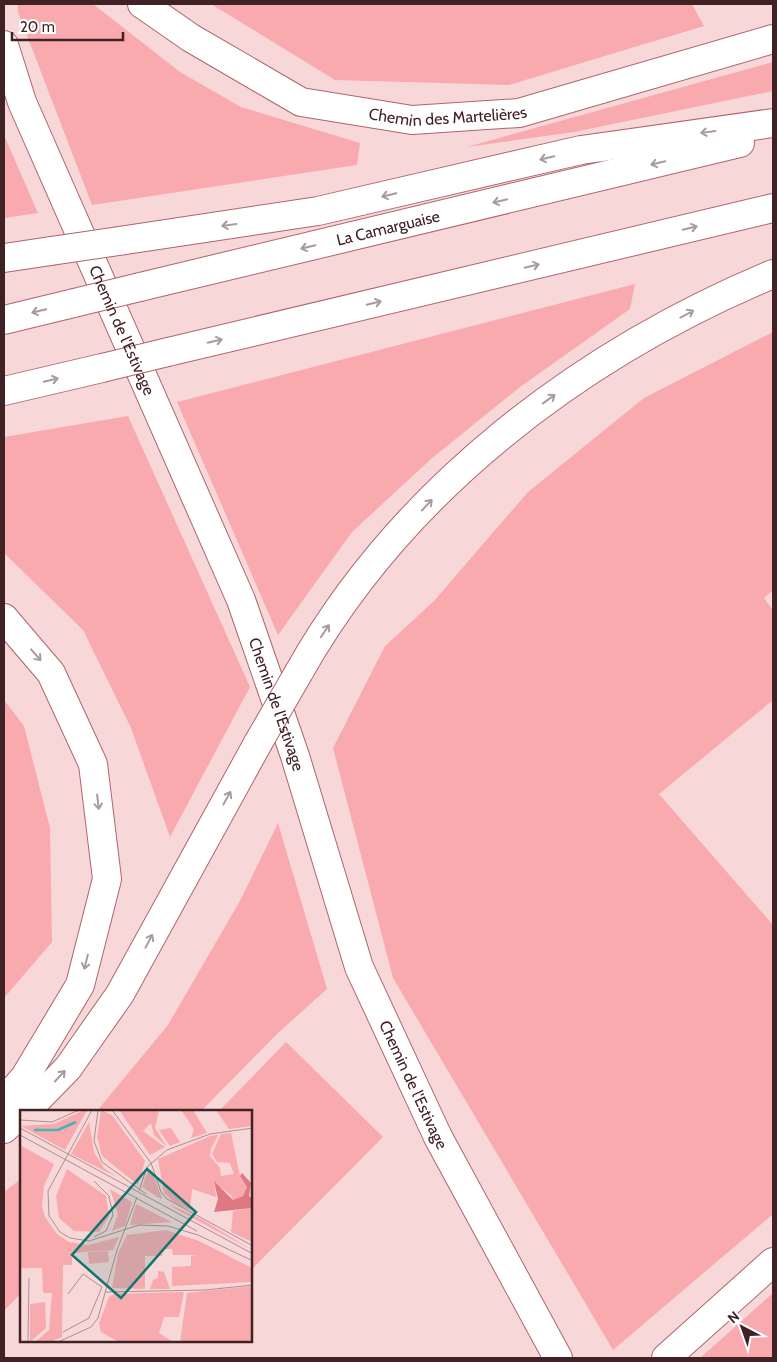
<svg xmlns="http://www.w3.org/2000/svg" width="777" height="1362" font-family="Cabin,sans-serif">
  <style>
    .green { fill: #f8aaaf }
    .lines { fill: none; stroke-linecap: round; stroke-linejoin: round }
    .minor-casing { stroke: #ae656b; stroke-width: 30 }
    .trunk-casing { stroke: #ae656b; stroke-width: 30 }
    .minor { stroke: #fff; stroke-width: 28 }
    .trunk { stroke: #fff; stroke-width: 28 }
    .trunk-bridge-casing { stroke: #ae656b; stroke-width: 30; stroke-linecap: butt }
    .trunk-bridge { stroke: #fff; stroke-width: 28 }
    .oneway { stroke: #a99b9c }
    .labels { text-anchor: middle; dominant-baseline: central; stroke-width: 4.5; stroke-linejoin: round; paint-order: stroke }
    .street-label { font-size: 16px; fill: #402124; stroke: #fff }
    .inset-river { fill: none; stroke: #45b5b4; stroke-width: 2.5 }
    .inset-road { fill: none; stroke: #ae8e90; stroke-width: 1 }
    .view { fill: #0f766e; fill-opacity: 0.15; stroke: #0f766e; stroke-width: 2.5 }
    .inset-edge { fill: none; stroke: #402124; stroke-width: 2.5 }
  </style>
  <rect width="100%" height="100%" fill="#f8d7d8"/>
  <path class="green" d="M18 4H93L180 72 241 107 360 143 357 165 92 205 18 12Z
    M211 4H692L704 26 509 85 335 80Z
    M773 62V91L574 132 467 147Z
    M4 135 38 213 4 218Z
    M635 284 630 309 520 387 431 459 352 532 278 635 177 402Z
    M773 332V590L764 598 773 610V700L659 794 773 925V1214L613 1350 393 978 333 748 385 646 434 601 528 492 644 398Z
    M128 416 250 687 170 837 131 728 83 630 4 553V437Z
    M4 700 24 726 50 828 52 942 4 998Z
    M278 823 327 989 279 1032 201 1111H97L168 1025 241 899Z
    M286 1042 383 1137 251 1270V1111H219Z
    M21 1179V1293L4 1311V1192Z
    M773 1293V1358H700Z"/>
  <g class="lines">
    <defs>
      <g id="minor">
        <path id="s1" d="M142 4 191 38 301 102 412 120 519 113 773 39"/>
        <path id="s2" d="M4 45 22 102 241 600 295 756 359 967 438 1137 558 1358"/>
        <path d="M666 1358 773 1262"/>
      </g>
      <g id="trunk">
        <path d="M119 241 318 211 581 150 773 123"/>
        <path d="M4 258 51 251"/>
        <path id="s3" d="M140 287 740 143"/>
        <path d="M4 320 74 303"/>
        <path d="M168 352 773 208"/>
        <path d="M4 391 102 368"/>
        <path d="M4 618 51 673 93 764 107 879 80 985 25 1077 4 1101"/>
        <path d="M299 672C402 489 581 354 773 274"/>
        <path d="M26 1111 68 1068 120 994 258 743"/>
        <path d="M4 1129 21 1114"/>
      </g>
    </defs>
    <use href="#minor" class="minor-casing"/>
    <use href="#trunk" class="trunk-casing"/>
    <use href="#minor" class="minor"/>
    <use href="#trunk" class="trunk"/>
    <defs>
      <path id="trunk-bridge" d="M51 251 119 241
        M74 303 140 287
        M102 368 168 352
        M258 743 299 672"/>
    </defs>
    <use href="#trunk-bridge" class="trunk-bridge-casing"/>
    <use href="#trunk-bridge" class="trunk-bridge"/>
  </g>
  <defs><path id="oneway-shaft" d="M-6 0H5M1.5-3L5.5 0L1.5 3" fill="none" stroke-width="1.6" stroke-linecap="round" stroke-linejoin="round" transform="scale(1.25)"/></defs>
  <g class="oneway">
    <use href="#oneway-shaft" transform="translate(708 132) rotate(172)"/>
    <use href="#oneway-shaft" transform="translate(547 158) rotate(167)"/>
    <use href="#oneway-shaft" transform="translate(658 163) rotate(166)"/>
    <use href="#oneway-shaft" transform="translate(389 195) rotate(167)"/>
    <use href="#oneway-shaft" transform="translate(500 201) rotate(166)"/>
    <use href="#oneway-shaft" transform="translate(229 225) rotate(172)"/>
    <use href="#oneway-shaft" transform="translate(690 228) rotate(-13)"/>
    <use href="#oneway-shaft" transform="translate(308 247) rotate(167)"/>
    <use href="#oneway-shaft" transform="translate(532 266) rotate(-13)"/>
    <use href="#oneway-shaft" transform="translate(374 303) rotate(-13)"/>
    <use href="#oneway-shaft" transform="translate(39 311) rotate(167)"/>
    <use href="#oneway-shaft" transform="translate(687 314) rotate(-28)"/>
    <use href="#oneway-shaft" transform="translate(215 341) rotate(-13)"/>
    <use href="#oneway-shaft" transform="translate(51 380) rotate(-13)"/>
    <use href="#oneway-shaft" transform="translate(549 399) rotate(-36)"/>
    <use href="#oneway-shaft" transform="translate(427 505) rotate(-47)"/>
    <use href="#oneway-shaft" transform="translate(325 631) rotate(-56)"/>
    <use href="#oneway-shaft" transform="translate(36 655) rotate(49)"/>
    <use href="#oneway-shaft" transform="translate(227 798) rotate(-61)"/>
    <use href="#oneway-shaft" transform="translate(98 802) rotate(83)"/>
    <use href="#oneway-shaft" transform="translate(149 941) rotate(-62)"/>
    <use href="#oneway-shaft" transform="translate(86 962) rotate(104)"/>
    <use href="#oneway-shaft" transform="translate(60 1076) rotate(-47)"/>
  </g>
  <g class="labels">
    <g class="street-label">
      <text stroke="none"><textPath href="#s1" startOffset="335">Chemin des Martelières</textPath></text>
      <text stroke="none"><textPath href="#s3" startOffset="255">La Camarguaise</textPath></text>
      <text stroke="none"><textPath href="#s2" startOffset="309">Chemin de l'Estivage</textPath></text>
      <text stroke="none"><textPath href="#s2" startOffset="714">Chemin de l'Estivage</textPath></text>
      <text stroke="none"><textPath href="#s2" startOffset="1119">Chemin de l'Estivage</textPath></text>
    </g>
  </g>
  <g transform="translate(20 1110)">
    <rect width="232" height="232" fill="#f8d7d8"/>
    <path d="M64 0H67L45 40 1 16 34 14ZM81 0 92 5 125 51 118 75 82 46 77 27ZM99 0H139L135 18 147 37 134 25 131 13 123 21 145 37 130 45ZM161 0H173L187 23 171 28 174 19ZM196 0H232V16L209 19ZM69 12 74 42 84 58 97 67 51 44ZM151 18 160 32 150 36 139 20ZM211 23 220 66 227 77 223 86 213 90 211 85 194 72 196 87 172 79 170 100 155 93 144 83 138 49 190 26 198 25 191 39 190 46 200 58 201 66 214 64 210 53 197 52 192 44 201 24ZM0 35 34 54 24 76 22 96 25 107 37 124 49 132 68 135 99 127 93 140 52 143V155H43L42 227 30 232H15L29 220 32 183H23L22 158H0ZM47 59 86 86 89 106 79 122 54 121 39 108 36 86ZM131 60 142 88 141 89 122 77 128 61ZM90 79 112 92 105 116 92 121 98 104ZM116 94 152 112 110 115ZM149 94 183 110 232 140 156 99ZM232 98V132L211 122 213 101ZM146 120 179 131 232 158V172L152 176V157L171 156V146L177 145H153L152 139H143L142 146H125V179L92 178 98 143 107 125ZM88 141 89 152 69 154 68 142ZM138 161 144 162 150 179H130L133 170 138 168ZM232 176V232H160L167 183ZM164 182 159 207H144L139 223 153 232H99L81 222 79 213 89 187 94 184ZM25 192 26 218 10 232V194Z" fill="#f8aaaf"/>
    <path d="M222 63 231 73 229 86 232 88V98L194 102 198 89 194 71 213 90 223 86 227 77 220 66Z" fill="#de7983"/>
    <path class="inset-river" d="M14 20H38L56 12"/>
    <path class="inset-road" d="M72 0 28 81 29 106 40 122 50 128 69 131 119 115 148 116 178 125 231 150M78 0 74 31 82 52 126 84M92 0 131 53 141 82 147 89 233 136M0 10 32 12 59 0M0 18 233 144M0 25 177 121M119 81 127 57 147 40 190 24 233 18M74 127 86 121 93 105 89 86 74 71M86 182 185 180 233 175M43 222 69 208 82 177 63 164 48 184M8 232 9 168M38 232 71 217 78 208 97 140 117 87"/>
    <path class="view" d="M127 59 176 102 101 188 52 145Z"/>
    <rect width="232" height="232" class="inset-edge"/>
  </g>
  <rect width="777" height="1362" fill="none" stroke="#402124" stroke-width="10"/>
  <g transform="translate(742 1327) rotate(319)" stroke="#ffffff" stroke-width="4" paint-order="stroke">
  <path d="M0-4L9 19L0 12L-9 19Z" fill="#402124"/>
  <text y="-8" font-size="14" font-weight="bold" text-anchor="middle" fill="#402124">N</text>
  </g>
  <path d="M12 32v8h111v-8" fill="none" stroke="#402124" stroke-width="2.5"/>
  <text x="20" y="32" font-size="15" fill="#402124" stroke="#ffffff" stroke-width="4" paint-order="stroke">20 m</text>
</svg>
